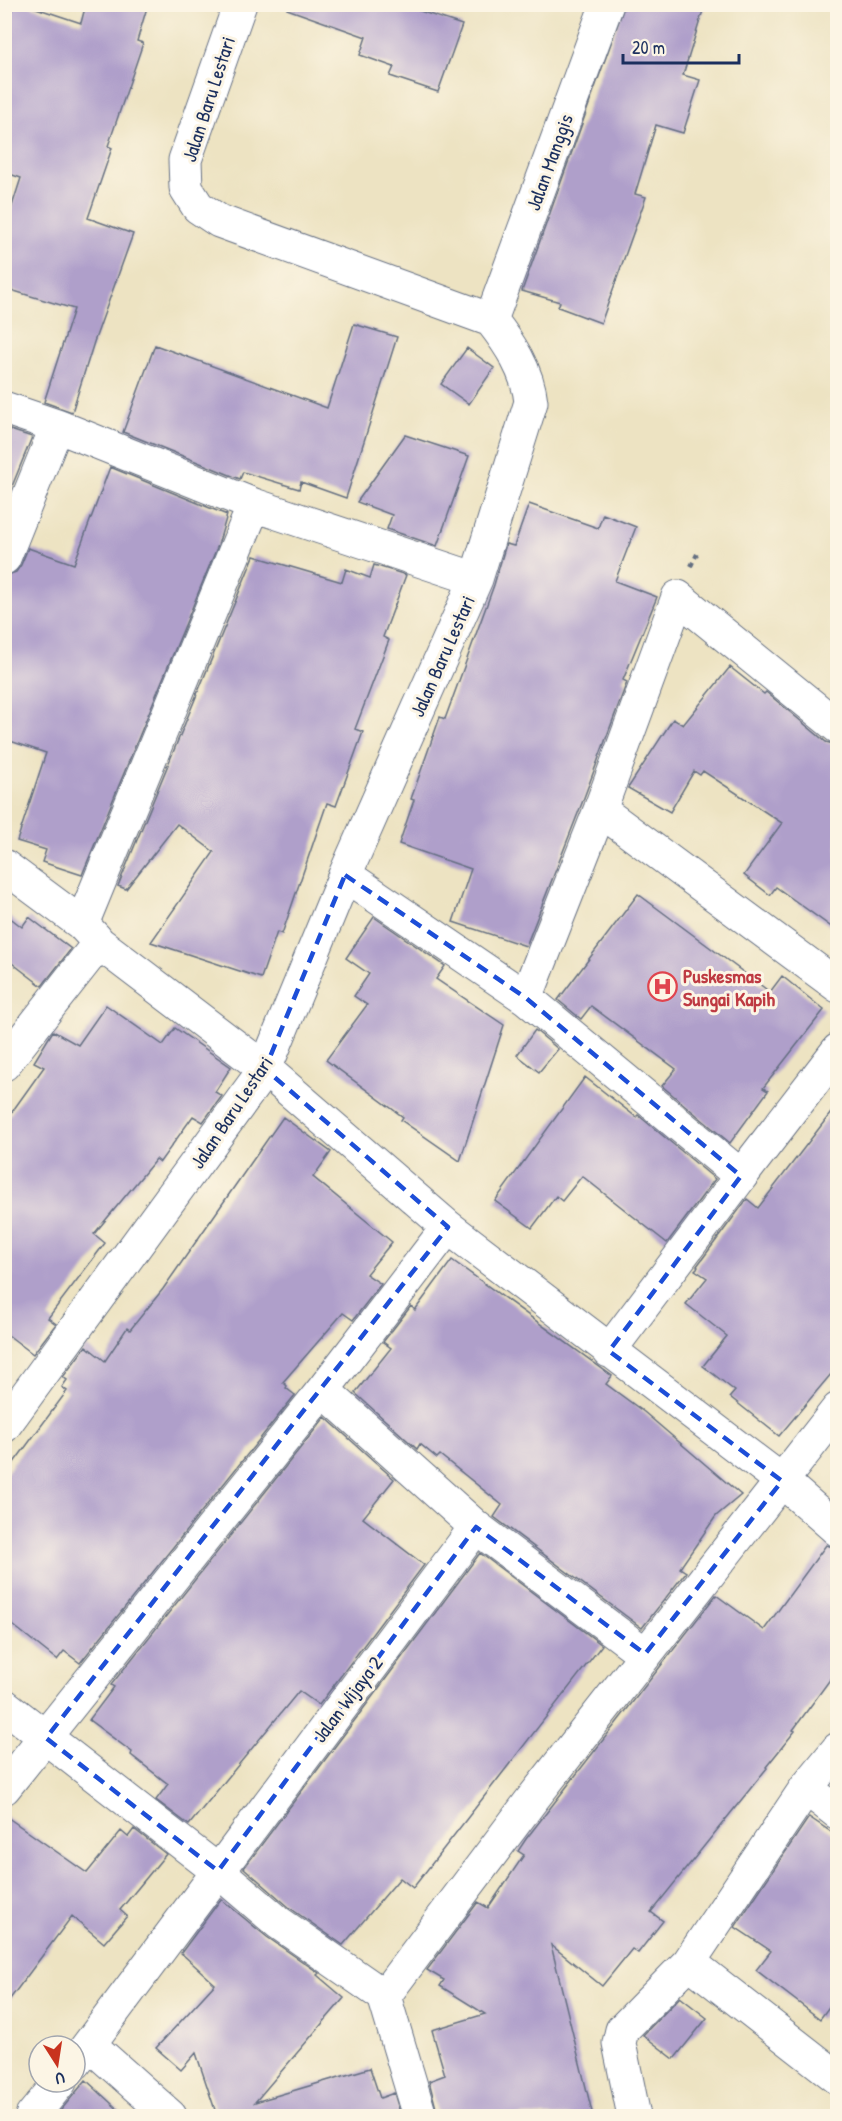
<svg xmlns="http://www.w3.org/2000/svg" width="842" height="2121" font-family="'Patrick Hand',sans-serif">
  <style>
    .building { fill: #af9fca }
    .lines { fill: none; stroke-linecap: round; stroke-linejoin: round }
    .minor-casing { stroke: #646e81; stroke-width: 35 }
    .path { stroke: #646e81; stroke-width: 4; stroke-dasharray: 4.5 4.5; stroke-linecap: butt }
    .minor { stroke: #fff; stroke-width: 33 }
    .marked { fill: none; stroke: #1d4ed8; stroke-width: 4.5; stroke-dasharray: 12 8; stroke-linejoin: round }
    .labels { text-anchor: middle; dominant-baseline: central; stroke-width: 6; stroke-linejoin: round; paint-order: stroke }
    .street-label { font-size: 20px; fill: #1b2f5e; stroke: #fcf5e5 }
    .health-label { font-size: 20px; font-weight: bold; fill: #be3a42; stroke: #fcf5e5; text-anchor: start }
  </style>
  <rect width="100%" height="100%" fill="#fcf5e5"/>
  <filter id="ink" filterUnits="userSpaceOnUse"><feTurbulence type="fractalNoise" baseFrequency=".0167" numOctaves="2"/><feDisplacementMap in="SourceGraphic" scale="12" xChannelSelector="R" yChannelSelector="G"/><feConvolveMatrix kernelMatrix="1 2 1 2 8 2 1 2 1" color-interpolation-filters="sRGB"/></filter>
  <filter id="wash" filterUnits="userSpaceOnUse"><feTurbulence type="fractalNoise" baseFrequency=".008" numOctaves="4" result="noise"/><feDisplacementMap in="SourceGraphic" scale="24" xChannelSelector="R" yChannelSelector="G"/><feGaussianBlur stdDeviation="1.35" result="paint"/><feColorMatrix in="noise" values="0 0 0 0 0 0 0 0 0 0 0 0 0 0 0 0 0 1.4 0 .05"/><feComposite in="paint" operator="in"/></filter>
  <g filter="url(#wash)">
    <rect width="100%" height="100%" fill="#ede3c2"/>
    <g id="blocks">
      <path class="building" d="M14 4H24L81 23 86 4H148L137 41 143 43 108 146 112 148 88 218 133 234 94 342 72 412 44 402 74 309 4 288V231L21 178 4 172V34Z
        M288 4H399L462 25 438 92 390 76 394 67 360 55 366 37 287 9Z
        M625 4H705L683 75 700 80 683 133 656 125 635 194 646 197 601 323 558 307 560 302 522 291Z
        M354 324 397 337 346 498 301 482 299 489 243 472 240 479 123 432 155 345 327 408Z
        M467 348 494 368 469 404 441 384Z
        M4 428 32 437 4 506Z
        M405 435 469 456 437 546 387 529 392 515 357 502Z
        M110 467 227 515 218 545 82 875 42 862 46 850 17 841 46 753 4 739V576L16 572 21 565 28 548 74 564Z
        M529 504 598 528 603 514 636 527 615 581 657 597 623 680 627 682 582 803 526 946 453 922 471 869 399 844 414 800 411 799 440 717 445 719 494 585 506 544 514 546Z
        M254 556 342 582 346 569 370 578 374 565 406 575 383 637 389 640 355 729 363 732 336 806 327 803 282 934 277 932 261 978 151 942 214 852 177 824 126 889 118 886Z
        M730 667 764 694 766 692 826 742 837 745V931L776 887 770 895 744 875 782 823 703 771 700 775 694 771 670 812 628 788 673 719 683 725Z
        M638 894 770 992 782 976 824 1010 763 1088 768 1091 730 1143 662 1086 676 1069 591 1006 581 1019 558 1000Z
        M4 913 22 927 29 917 71 949 42 986 4 957Z
        M374 917 445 966 436 979 504 1025 460 1161 401 1120 403 1117 326 1060 367 1005 354 996 369 974 346 958Z
        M106 1005 163 1045 175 1028 231 1067 215 1092 222 1096 203 1122 193 1116 160 1162 156 1159 94 1234 105 1243 48 1318 56 1324 33 1354 4 1332V1123L44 1067 34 1062 53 1031 78 1045Z
        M535 1030 558 1049 539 1072 517 1055Z
        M585 1077 636 1117 638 1115 715 1179 667 1243 582 1176 562 1201 556 1196 532 1228 495 1201Z
        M837 1105V1367L779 1436 730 1397 735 1391 703 1366 727 1336 686 1304 707 1278 695 1270 698 1267 697 1266 747 1199 758 1208Z
        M283 1117 331 1152 313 1177 392 1242 366 1274 381 1284 353 1320 343 1313 283 1382 287 1386 286 1388 295 1395 80 1663 64 1651 57 1660 4 1618V1476L67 1391 62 1387 67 1380 63 1377 86 1346 105 1361 127 1328 130 1330 163 1289Z
        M452 1260 612 1376 606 1384 644 1412 741 1495 716 1516 680 1568 686 1572 642 1628 494 1517 502 1505 440 1455 437 1458 420 1444 417 1449 355 1393 391 1348 383 1342 411 1306 415 1310Z
        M325 1417 394 1479 363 1518 424 1565 319 1705 299 1691 189 1825 156 1800 168 1784 131 1755 132 1752 89 1720 114 1687 111 1685Z
        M826 1545 837 1548V1670L793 1730 795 1731 766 1767 767 1768 651 1912 663 1921 638 1953 632 1949 602 1986 551 1945 593 2116H438L429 2081 445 2075 432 2030 485 2014 440 1986 444 1980 427 1970 478 1902 488 1908 524 1855 518 1851 526 1839 716 1595 764 1630Z
        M480 1553 602 1645 413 1888 400 1878 343 1945 290 1908 244 1868Z
        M4 1815 87 1873 121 1831 128 1837 134 1829 166 1854 120 1910 127 1916 104 1943 72 1916 4 2007Z
        M809 1817 837 1836V1996L820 2019 756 1970 771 1951 735 1927Z
        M221 1899 267 1937 319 1973 317 1975 344 1998 255 2102 370 2068 380 2098 394 2093 401 2116H217L196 2053 181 2070 156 2048 215 1984 181 1953Z
        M680 1997 707 2018 674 2059 643 2035Z
        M86 2080 125 2116H56Z"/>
    </g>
  </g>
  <g filter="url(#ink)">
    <use href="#blocks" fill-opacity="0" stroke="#646e81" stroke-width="1.5"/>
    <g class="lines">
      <defs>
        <path id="minor" d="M491 320 607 4
          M4 408 57 426 254 505 476 579
          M4 558 57 426
          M600 810 838 986
          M4 866 82 924 96 939
          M345 875 526 998 600 810 678 597 838 727
          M82 924 254 505
          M526 998 741 1176 838 1050
          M4 1064 99 943 265 1069 448 1227 782 1481 838 1530
          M609 1351 741 1176
          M323 1390 448 1227
          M4 1426 265 1069 345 875 476 579 531 402C528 371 509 343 491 320L219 221 198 207 186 188 185 160 240 4
          M4 1705 218 1871 279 1923 384 1996 530 1802 838 1409
          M4 1788 323 1390 476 1527 645 1654
          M806 1788 838 1813
          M689 1962 838 2078
          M384 1996 420 2116
          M90 2045 170 2116
          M75 2063 476 1527
          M32 2116 60 2082
          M634 2116 619 2043 622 2030 689 1962 806 1788 838 1749"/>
      </defs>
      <use href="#minor" class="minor-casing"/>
      <path class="path" d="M691 566 697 554"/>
      <use href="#minor" class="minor"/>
    </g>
  </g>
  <path class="marked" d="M345 875 526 998 741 1176 609 1351 782 1481 645 1654 476 1527 218 1871 46 1738 448 1227 265 1069Z"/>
  <defs>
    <symbol id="hospital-ring" viewBox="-11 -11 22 22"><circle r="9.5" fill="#fcf5e5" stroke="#e0444e" stroke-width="1.5"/><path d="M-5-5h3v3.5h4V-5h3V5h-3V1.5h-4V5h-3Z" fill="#e0444e"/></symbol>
  </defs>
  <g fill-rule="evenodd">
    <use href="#hospital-ring" x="646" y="970" width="33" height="33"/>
  </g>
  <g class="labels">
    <g class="street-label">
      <text transform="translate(208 99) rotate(-72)">Jalan Baru Lestari</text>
      <text transform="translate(549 162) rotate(-70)">Jalan Manggis</text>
      <text transform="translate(442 656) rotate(-66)">Jalan Baru Lestari</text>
      <text transform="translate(231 1112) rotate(-56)">Jalan Baru Lestari</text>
      <text transform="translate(347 1699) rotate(-53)">Jalan Wijaya 2</text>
    </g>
    <g class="health-label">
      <text x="683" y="975">Puskesmas<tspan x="683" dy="23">Sungai Kapih</tspan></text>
    </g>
  </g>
  <rect width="842" height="2121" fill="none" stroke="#fcf5e5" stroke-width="24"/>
  <g transform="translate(57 2064) rotate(168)"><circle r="28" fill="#fcf5e5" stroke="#a2a6af" stroke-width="1.5"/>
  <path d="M0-4.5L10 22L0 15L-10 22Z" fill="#c8321e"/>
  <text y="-9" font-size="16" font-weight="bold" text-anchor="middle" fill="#1b2f5e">U</text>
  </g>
  <path d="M623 54v9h116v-9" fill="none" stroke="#1b2f5e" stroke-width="3"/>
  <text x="632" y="54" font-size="18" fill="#1b2f5e" stroke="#fcf5e5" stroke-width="4.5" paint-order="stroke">20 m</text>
</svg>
